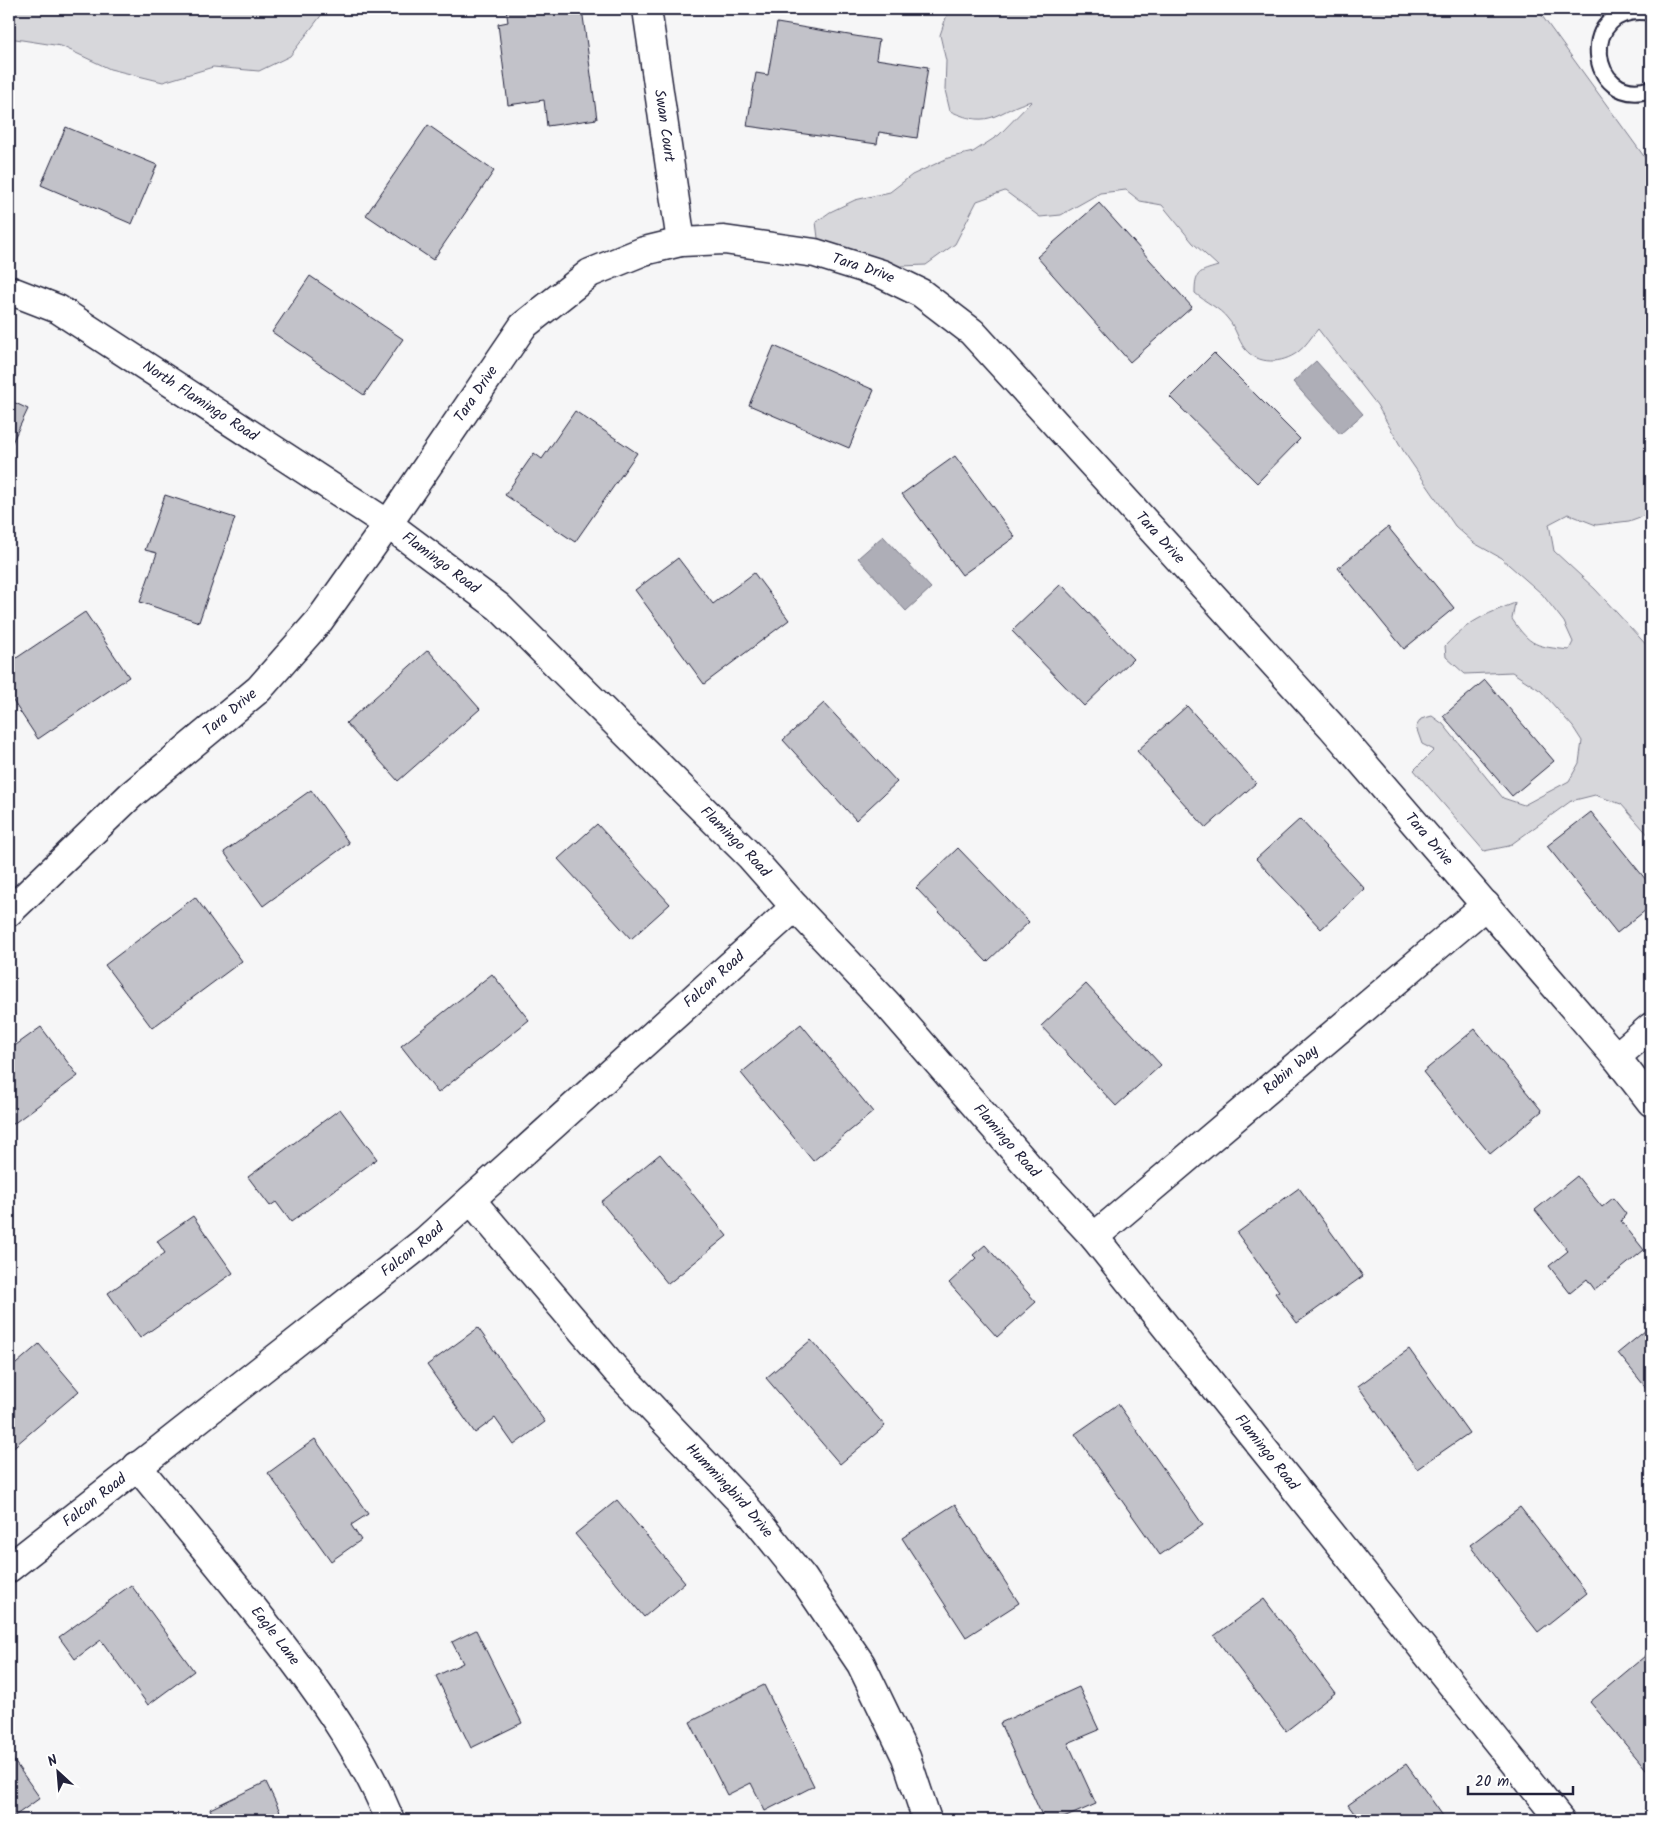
<svg xmlns="http://www.w3.org/2000/svg" width="1660" height="1829" font-family="Kalam,sans-serif">
  <style>
    .green { fill: #d7d7db; stroke: #7c7c8b }
    .water { fill: #aeaeb7; stroke: #767685 }
    .building { fill: #c2c2c9; stroke: #22223b }
    .lines { fill: none; stroke-linecap: round; stroke-linejoin: round }
    .service-casing { stroke: #22223b; stroke-width: 20 }
    .minor-casing { stroke: #22223b; stroke-width: 31 }
    .service { stroke: #fff; stroke-width: 16 }
    .minor { stroke: #fff; stroke-width: 28 }
    .labels { text-anchor: middle; dominant-baseline: central; stroke-width: 4; stroke-linejoin: round; paint-order: stroke }
    .street-label { font-size: 15px; fill: #22223b; stroke: #fff }
  </style>
  <rect width="100%" height="100%" fill="#f6f6f7"/>
  <filter id="ink" filterUnits="userSpaceOnUse"><feTurbulence type="fractalNoise" baseFrequency=".02" numOctaves="2"/><feDisplacementMap in="SourceGraphic" scale="10" xChannelSelector="R" yChannelSelector="G"/><feConvolveMatrix kernelMatrix="1 2 1 2 8 2 1 2 1" color-interpolation-filters="sRGB"/></filter>
  <g filter="url(#ink)">
    <path class="green" d="M9 9H326L290 56 259 71 213 67 163 82 110 69 61 46 9 38Z
      M949 9H1537L1651 166V513L1629 521 1596 525 1568 514 1549 524 1554 551 1595 589 1651 650V838L1621 804 1595 795 1571 801 1509 846 1484 851 1414 770 1434 750 1422 744 1416 727 1421 719 1432 716 1443 724 1503 798 1524 805 1569 781 1579 763 1582 741 1573 727 1541 691 1512 672 1465 674 1446 657 1445 646C1468 621 1484 615 1515 603L1512 619C1531 647 1536 646 1569 650L1573 642 1564 622 1542 594 1501 558 1474 543 1455 526 1404 452 1377 405 1318 329C1311 337 1306 346 1298 352 1282 364 1258 365 1245 349 1238 340 1236 328 1228 319 1219 307 1206 303 1195 293 1195 271 1199 272 1218 266L1193 243 1162 205 1140 201 1126 190 1100 193 1061 215 1040 217 1005 191 977 201 955 244 926 265 877 267 840 253 818 238 816 222 830 212 855 200 890 192 912 175 948 158 973 152 999 135 1032 101C997 109 993 131 950 111L945 90 946 61 940 35Z"/>
    <path class="water" d="M1316 361 1363 414 1340 434 1293 382Z
      M883 536 931 588 906 611 858 558Z"/>
    <path class="building" d="M506 9H582L597 119 547 126 544 100 508 105 498 24 508 22Z
      M777 23 879 40 876 59 928 67 917 138 879 132 877 144 747 126 756 73 768 75Z
      M428 125 494 171 433 260 366 215Z
      M66 127 157 165 132 224 41 185Z
      M1099 203 1192 307 1130 362 1037 257Z
      M310 276 403 339 364 395 272 332Z
      M774 346 874 390 849 448 749 405Z
      M1214 353 1300 439 1257 483 1170 397Z
      M9 400 28 409 9 449Z
      M575 411 637 453 575 542 505 495 534 453 542 459Z
      M955 456 1015 537 962 575 902 494Z
      M165 495 235 518 199 622 140 602 157 553 145 550Z
      M1388 527 1454 608 1404 649 1338 568Z
      M678 558 713 604 754 573 789 620 704 684 635 590Z
      M1061 584 1133 659 1084 706 1012 631Z
      M85 612 129 677 38 739 9 695V663Z
      M428 650 480 709 398 781 346 723Z
      M1485 680 1554 761 1512 796 1443 716Z
      M824 703 897 782 856 820 783 740Z
      M1187 706 1256 783 1206 828 1137 751Z
      M311 790 349 843 263 906 224 852Z
      M1591 812 1651 886V906L1617 933 1547 846Z
      M1300 819 1365 889 1321 929 1256 859Z
      M597 824 670 904 631 939 558 859Z
      M958 848 1029 922 987 962 916 888Z
      M195 897 242 961 152 1028 105 965Z
      M492 974 529 1020 438 1093 401 1046Z
      M1086 984 1161 1065 1116 1106 1041 1026Z
      M801 1024 873 1112 813 1161 741 1073Z
      M41 1027 78 1076 9 1127V1050Z
      M1475 1029 1542 1111 1490 1154 1423 1072Z
      M340 1109 377 1159 291 1222 276 1202 270 1206 248 1177Z
      M660 1154 727 1236 668 1284 601 1202Z
      M1577 1176 1602 1207 1613 1198 1626 1214 1621 1221 1644 1250 1595 1290 1587 1279 1570 1293 1549 1266 1568 1251 1535 1210Z
      M1299 1188 1363 1276 1297 1323 1275 1293 1279 1291 1237 1233Z
      M193 1216 233 1273 140 1338 108 1293 165 1253 157 1241Z
      M985 1245 1036 1302 997 1337 949 1283 976 1258 973 1255Z
      M1651 1326V1394L1618 1353Z
      M478 1328 545 1422 514 1445 495 1418 475 1433 427 1365Z
      M811 1340 885 1426 840 1464 766 1378Z
      M39 1344 79 1391 9 1451V1370Z
      M1409 1349 1469 1433 1417 1469 1358 1386Z
      M1118 1404 1203 1525 1160 1555 1075 1434Z
      M315 1439 368 1514 351 1525 361 1540 331 1561 268 1473Z
      M617 1500 685 1582 644 1617 575 1534Z
      M955 1504 1019 1603 966 1637 902 1538Z
      M1520 1507 1587 1593 1538 1632 1470 1545Z
      M131 1585 194 1671 148 1705 101 1640 75 1659 59 1637Z
      M1264 1599 1335 1693 1286 1731 1214 1636Z
      M476 1630 522 1723 471 1748 436 1676 463 1663 452 1642Z
      M1651 1651V1775L1590 1702Z
      M764 1685 814 1786 765 1811 751 1783 727 1795 690 1722Z
      M1079 1687 1099 1730 1068 1743 1096 1804 1059 1820H1044L1000 1723Z
      M9 1754 40 1798 9 1820Z
      M1406 1764 1446 1820H1359L1348 1805Z
      M266 1782 284 1820H215L210 1809Z"/>
    <g class="lines">
      <defs>
        <path id="service" d="M1651 12C1575 0 1588 110 1651 89"/>
        <g id="minor">
          <path id="s1" d="M647 9 681 242"/>
          <path id="s2" d="M9 290 58 309 388 524 499 607 750 856 795 907 888 1005 1028 1166 1094 1237 1560 1820"/>
          <path id="s3" d="M9 912 131 795 259 689 319 621 388 524 523 326 590 273 644 251 681 242 724 240 815 253 882 274 921 293 972 332 1332 727 1616 1057 1651 1102"/>
          <path d="M1616 1057 1651 1027"/>
          <path id="s4" d="M471 1200 615 1369 745 1506 803 1578 861 1664 906 1757 927 1820"/>
          <path id="s5" d="M1094 1237 1486 905"/>
          <path id="s6" d="M137 1466C190 1531 244 1594 294 1661 331 1710 367 1763 390 1820"/>
          <path id="s7" d="M9 1568 425 1241 795 907"/>
        </g>
      </defs>
      <use href="#service" class="service-casing"/>
      <use href="#minor" class="minor-casing"/>
      <use href="#service" class="service"/>
      <use href="#minor" class="minor"/>
    </g>
  </g>
  <g class="labels">
    <g class="street-label">
      <text stroke="none"><textPath href="#s1" startOffset="118">Swan Court</textPath></text>
      <text stroke="none"><textPath href="#s3" startOffset="1152">Tara Drive</textPath></text>
      <text stroke="none"><textPath href="#s3" startOffset="702">Tara Drive</textPath></text>
      <text stroke="none"><textPath href="#s2" startOffset="222">North Flamingo Road</textPath></text>
      <text stroke="none"><textPath href="#s3" startOffset="1558">Tara Drive</textPath></text>
      <text stroke="none"><textPath href="#s2" startOffset="512">Flamingo Road</textPath></text>
      <text stroke="none"><textPath href="#s3" startOffset="298">Tara Drive</textPath></text>
      <text stroke="none"><textPath href="#s3" startOffset="1962">Tara Drive</textPath></text>
      <text stroke="none"><textPath href="#s2" startOffset="918">Flamingo Road</textPath></text>
      <text stroke="none"><textPath href="#s7" startOffset="919">Falcon Road</textPath></text>
      <text stroke="none"><textPath href="#s5" startOffset="258">Robin Way</textPath></text>
      <text stroke="none"><textPath href="#s2" startOffset="1322">Flamingo Road</textPath></text>
      <text stroke="none"><textPath href="#s7" startOffset="514">Falcon Road</textPath></text>
      <text stroke="none"><textPath href="#s2" startOffset="1728">Flamingo Road</textPath></text>
      <text stroke="none"><textPath href="#s4" startOffset="389">Hummingbird Drive</textPath></text>
      <text stroke="none"><textPath href="#s7" startOffset="109">Falcon Road</textPath></text>
      <text stroke="none"><textPath href="#s6" startOffset="219">Eagle Lane</textPath></text>
    </g>
  </g>
  <rect width="1660" height="1829" fill="none" stroke="#fff" stroke-width="30"/>
  <rect x="15" y="15" width="1630" height="1799" fill="none" stroke="#22223b" stroke-width="2" filter="url(#ink)"/>
  <g transform="translate(58 1772) rotate(334)" stroke="#ffffff" stroke-width="4" paint-order="stroke">
  <path d="M0-4L9 19L0 12L-9 19Z" fill="#22223b"/>
  <text y="-8" font-size="14" font-weight="bold" text-anchor="middle" fill="#22223b">N</text>
  </g>
  <path d="M1468 1786v8h105v-8" fill="none" stroke="#22223b" stroke-width="2.5"/>
  <text x="1475" y="1786" font-size="15" fill="#22223b" stroke="#ffffff" stroke-width="4" paint-order="stroke">20 m</text>
</svg>
